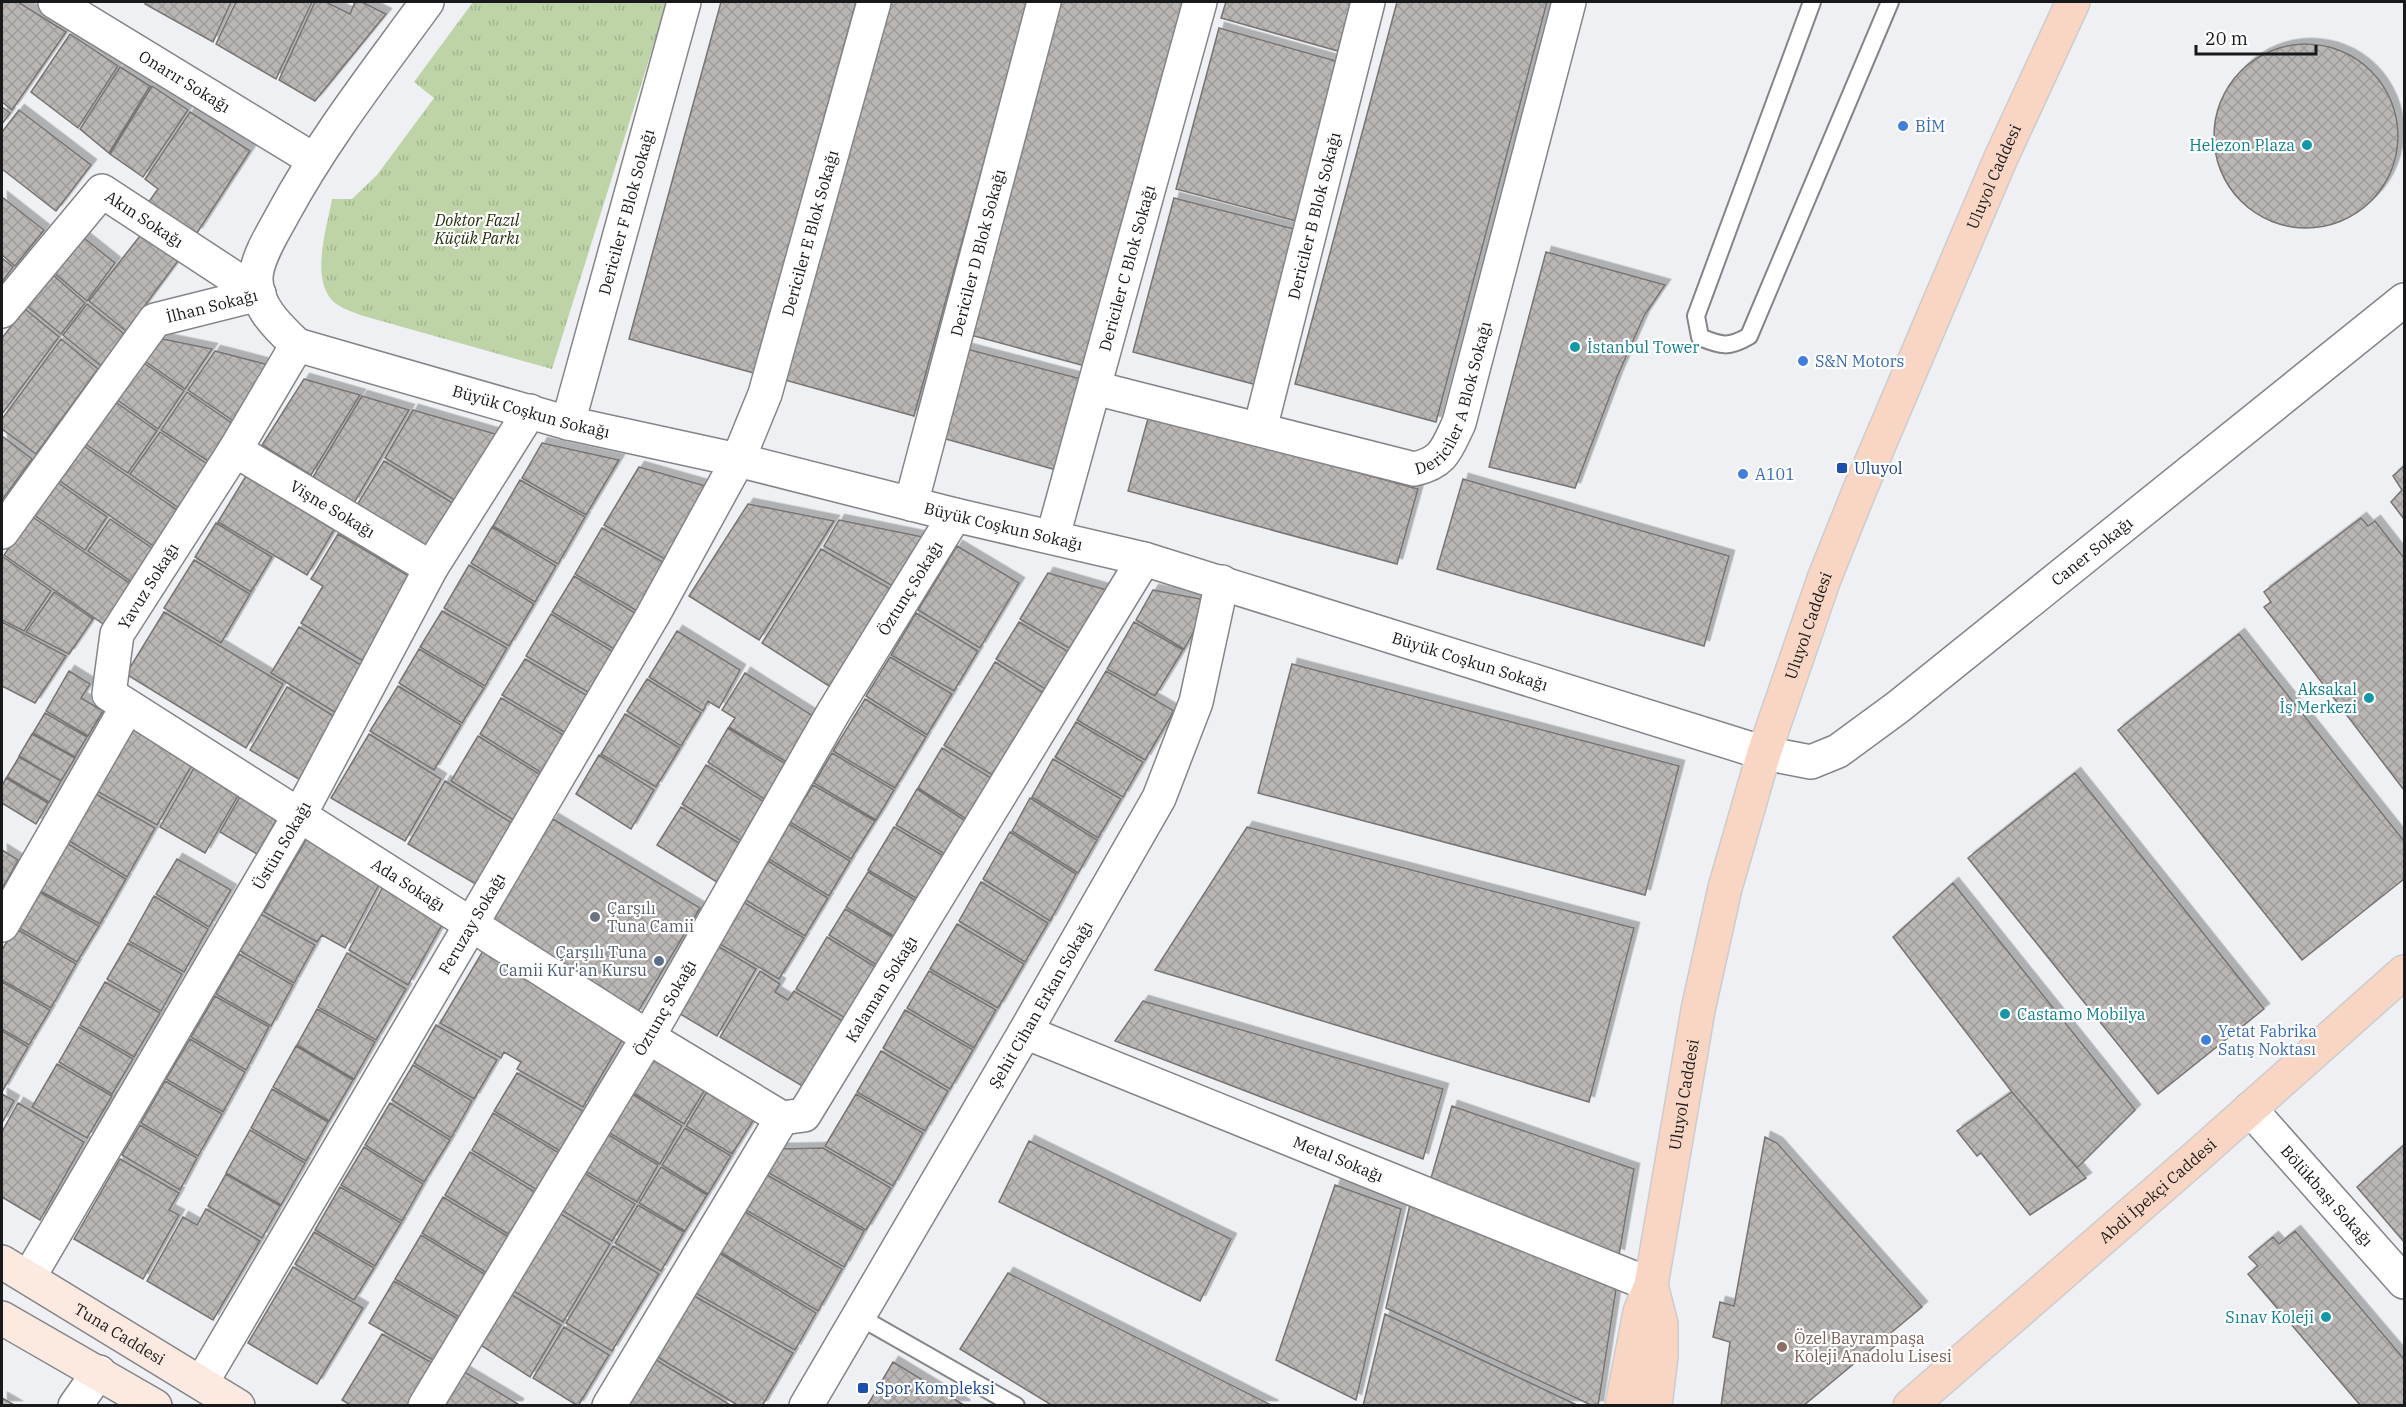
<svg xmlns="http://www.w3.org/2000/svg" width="2406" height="1407" font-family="'IBM Plex Serif',serif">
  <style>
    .park { fill: url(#park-tufts) }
    .building { fill: url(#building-cross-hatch); stroke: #777473; stroke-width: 1.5; filter: url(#shadow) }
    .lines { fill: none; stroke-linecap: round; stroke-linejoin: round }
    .service-casing { stroke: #848588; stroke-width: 20 }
    .minor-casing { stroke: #848588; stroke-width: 36 }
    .tertiary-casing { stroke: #848588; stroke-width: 36 }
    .secondary-casing { stroke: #848588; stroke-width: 36 }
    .primary-casing { stroke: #cccccd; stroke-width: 36 }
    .service { stroke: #fff; stroke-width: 16 }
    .minor { stroke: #fff; stroke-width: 33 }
    .tertiary { stroke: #fff; stroke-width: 33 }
    .secondary { stroke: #fceae1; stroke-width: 33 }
    .primary { stroke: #f9d6c3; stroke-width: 33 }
    .shop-dot { fill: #3f7fe0; stroke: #fff; stroke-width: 2 }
    .culture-dot { fill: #0f9aa8; stroke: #fff; stroke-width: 2 }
    .transit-dot { fill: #1a4fb4; stroke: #fff; stroke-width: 2 }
    .worship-dot { fill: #6b7280; stroke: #fff; stroke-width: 2 }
    .service-dot { fill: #5c6f8a; stroke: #fff; stroke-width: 2 }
    .education-dot { fill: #8d6e63; stroke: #fff; stroke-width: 2 }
    .labels { text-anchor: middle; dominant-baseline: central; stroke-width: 4.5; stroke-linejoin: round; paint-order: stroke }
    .street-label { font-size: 16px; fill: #18191a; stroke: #fff }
    .shop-label { font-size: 16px; fill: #366cbe; stroke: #fff; text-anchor: start }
    .culture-label { font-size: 16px; fill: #0d838f; stroke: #fff; text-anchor: end }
    .park-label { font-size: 16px; font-style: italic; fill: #22310a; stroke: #fff }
    .transit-label { font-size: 16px; fill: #164399; stroke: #fff; text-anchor: start }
    .worship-label { font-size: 16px; fill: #5b616d; stroke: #fff; text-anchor: start }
    .service-label { font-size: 16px; fill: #4e5e75; stroke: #fff; text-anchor: end }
    .education-label { font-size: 16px; fill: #785e54; stroke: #fff; text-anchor: start }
  </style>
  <defs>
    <pattern id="park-tufts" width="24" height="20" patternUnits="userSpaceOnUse" patternTransform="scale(1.5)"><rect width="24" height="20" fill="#bed3a6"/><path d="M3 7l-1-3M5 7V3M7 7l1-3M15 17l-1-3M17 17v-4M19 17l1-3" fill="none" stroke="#a3b58e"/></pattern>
    <pattern id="building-cross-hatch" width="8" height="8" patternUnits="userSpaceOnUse" patternTransform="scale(1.5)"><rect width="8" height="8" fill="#b9b6b4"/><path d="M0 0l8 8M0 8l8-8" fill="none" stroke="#9e9c9a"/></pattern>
    <filter id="shadow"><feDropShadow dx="5.5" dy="-5.5" stdDeviation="0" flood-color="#0004"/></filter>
  </defs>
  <rect width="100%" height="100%" fill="#eef0f3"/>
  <path class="park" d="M473 2H667L552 369 360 315C353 312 341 308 335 303 309 281 327 228 332 199H352L377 175 434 98 414 82Z"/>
  <path class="building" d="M2 2H18L66 32 12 110 2 102Z
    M146 2H231L213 42 145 4Z
    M236 2H312L276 79 216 44Z
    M315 2H326L350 14 355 2H362L386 14 315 101 279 80Z
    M721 2H856L754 373 629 339Z
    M890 2H1028L914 416 785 380Z
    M1055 2H1190L1089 367 963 333Z
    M1226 2H1359L1345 53 1221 18Z
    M1397 2H1547L1436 422 1295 384Z
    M1219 28 1343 63 1300 222 1176 189Z
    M70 34 118 66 78 128 31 92Z
    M2214 136a92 92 0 1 1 184 0a92 92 0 1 1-184 0Z
    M120 67 150 86 109 153 80 129Z
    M152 86 188 110 143 177 110 154Z
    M2 107 10 113 2 124Z
    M19 110 91 165 56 211 2 169V132Z
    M190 112 250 151 197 233 148 203 158 189 145 179Z
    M2 197 44 230 15 266 2 255Z
    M1174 198 1298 230 1257 385 1133 352Z
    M147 227 183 254 126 331 89 301Z
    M84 238 115 263 87 301 54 273Z
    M1546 252 1665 285 1644 316 1617 377 1575 488 1489 467Z
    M2 258 13 267 2 282Z
    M53 275 85 303 61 334 27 306Z
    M87 304 124 334 101 366 63 335Z
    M25 309 59 337 2 414V338Z
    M153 337 212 349 185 389 139 357Z
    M61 339 98 369 36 454 2 429V419Z
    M959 347 1085 380 1060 471 935 436Z
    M215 351 273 366 235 422 188 390Z
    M138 359 184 391 158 429 112 396Z
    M304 379 360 395 311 475 262 445Z
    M187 392 233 424 208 461 161 430Z
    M362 396 409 410 354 503 313 477Z
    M111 399 157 431 128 473 81 441Z
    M413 410 509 438 466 507 385 458Z
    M1149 415 1418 489 1397 564 1128 491Z
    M160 432 216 470 186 513 130 474Z
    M2 436 32 459 2 500Z
    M542 443 619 460 586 515 522 478Z
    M81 444 183 514 159 550 57 479Z
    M384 461 464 510 436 555 357 505Z
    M2404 466V519L2391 502 2402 490 2393 476Z
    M639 467 716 489 672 563 604 525Z
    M246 476 334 530 307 575 218 522Z
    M1463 479 1729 556 1704 646 1437 569Z
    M54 480 107 517 85 550 31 513Z
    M520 480 585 517 558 564 493 526Z
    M748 504 834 521 759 640 689 596Z
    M31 516 134 586 106 626 4 555Z
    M2361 518 2368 526 2375 521 2404 558V790L2264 607 2271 602 2264 592Z
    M110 519 159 553 136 585 88 551Z
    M839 520 928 538 896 588 824 546Z
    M216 523 272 557 251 592 195 557Z
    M492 527 556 566 535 602 471 563Z
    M602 528 670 566 642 614 575 574Z
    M338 534 422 584 371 666 301 623 323 586 311 579Z
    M957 546 1019 583 980 648 918 610Z
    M821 549 894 591 832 688 762 643Z
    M2 556 51 591 24 631 2 620Z
    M194 560 250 594 221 643 164 608Z
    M469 565 534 604 509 646 444 608Z
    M1048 573 1110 591 1074 651 1020 619Z
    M574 576 640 616 619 652 552 612Z
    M1153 590 1211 601 1184 649 1136 620Z
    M54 592 93 619 69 654 26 632Z
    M442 611 507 648 485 686 420 647Z
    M164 612 283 684 246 748 126 674Z
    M916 613 978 651 954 691 891 655Z
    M551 614 617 654 593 695 526 656Z
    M2 622 66 656 35 703 2 686Z
    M1019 622 1072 654 1050 692 996 659Z
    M1134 622 1183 650 1155 696 1107 669Z
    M299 627 369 670 341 716 271 673Z
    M677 631 740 670 719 708 708 701 703 711 649 677Z
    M2239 634 2404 841V879L2302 960 2118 730Z
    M419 649 484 688 462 723 399 683Z
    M890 657 952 694 927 735 866 696Z
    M525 659 591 698 569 735 502 695Z
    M995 662 1047 695 997 778 944 745Z
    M1292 664 1679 766 1645 895 1258 793Z
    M69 671 90 684 81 698 103 711 88 736 46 711Z
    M1106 671 1174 711 1145 760 1077 720Z
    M745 673 821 721 793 766 729 727 735 718 722 710Z
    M647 679 701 713 681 746 627 711Z
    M398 686 461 725 434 770 370 731Z
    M287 687 340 720 302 781 250 750Z
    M501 698 567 737 545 775 480 734Z
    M865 699 926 737 895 788 833 751Z
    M45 713 87 737 75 757 33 733Z
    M625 714 680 748 656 787 601 754Z
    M1076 722 1143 762 1123 797 1055 757Z
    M133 724 195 760 157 825 95 790Z
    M728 728 792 768 770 803 708 762Z
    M32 734 75 758 61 781 19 756Z
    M369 734 441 779 405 841 331 798Z
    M478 736 544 777 517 822 451 781Z
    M942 748 996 781 971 822 918 788Z
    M832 753 894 790 876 820 814 783Z
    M599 755 654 790 631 829 576 794Z
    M19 757 61 781 49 802 7 777Z
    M1053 759 1121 799 1098 838 1032 797Z
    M198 761 243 787 205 853 160 827Z
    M706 765 769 805 745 843 682 804Z
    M2075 773 2264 1009 2158 1094 1968 858Z
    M6 778 48 803 36 824 2 803V786Z
    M445 781 515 825 479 886 408 844Z
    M813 785 875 821 851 859 790 822Z
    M245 788 282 810 257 854 220 832Z
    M917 789 970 824 950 857 896 825Z
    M94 793 155 828 127 877 66 839Z
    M1030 798 1097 840 1078 873 1012 831Z
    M681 807 744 846 720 884 657 845Z
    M553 819 700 908 636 1015 489 926Z
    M789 824 850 861 829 896 769 859Z
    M894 827 949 859 923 902 868 870Z
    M1247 827 1634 928 1589 1102 1155 970Z
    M1010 832 1076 874 1050 921 983 879Z
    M307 838 381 881 345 948 322 935 317 942 264 912Z
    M65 842 126 879 100 924 37 889Z
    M2 850 18 860 2 889Z
    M177 859 231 890 209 927 156 894Z
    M768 861 828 898 805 936 744 899Z
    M868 872 922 904 900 940 846 907Z
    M981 882 1048 923 1025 962 959 921Z
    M385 883 446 918 408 985 349 950Z
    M1953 883 2135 1110 2077 1168 2012 1092 1893 937Z
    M36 890 99 926 77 962 16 926Z
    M154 896 208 929 184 972 129 941Z
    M743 902 804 938 779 979 718 943Z
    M845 909 899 941 883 969 829 935Z
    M261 914 315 945 294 983 240 951Z
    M957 924 1024 964 998 1008 930 969Z
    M15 928 76 964 51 1008 2 980V950Z
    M827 937 882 971 852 1022 796 989Z
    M128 943 182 974 161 1011 107 979Z
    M716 945 756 969 717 1036 677 1012Z
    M486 946 628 1030 583 1107 517 1069 521 1062 504 1052 501 1058 440 1023Z
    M347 953 406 989 376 1040 318 1007Z
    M239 954 293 985 271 1026 216 994Z
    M760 971 780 984 775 992 788 1000 794 991 849 1025 809 1090 720 1037Z
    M929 971 996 1010 974 1048 907 1008Z
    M2 982 50 1010 29 1045 2 1029Z
    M105 982 160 1013 134 1057 80 1025Z
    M215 996 269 1027 246 1070 191 1037Z
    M1143 1001 1443 1089 1423 1159 1115 1041Z
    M317 1009 375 1042 354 1079 297 1045Z
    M905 1010 973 1050 950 1089 883 1048Z
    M436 1025 497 1060 474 1099 414 1063Z
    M79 1027 133 1059 112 1094 59 1062Z
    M2 1031 28 1047 3 1090 2 1089Z
    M190 1039 245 1072 223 1112 166 1079Z
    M296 1046 353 1080 329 1121 273 1087Z
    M654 1051 709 1083 684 1124 630 1091Z
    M881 1051 948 1091 925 1131 857 1092Z
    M57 1064 112 1096 87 1138 32 1107Z
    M413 1065 472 1101 451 1138 392 1100Z
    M517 1073 583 1111 560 1151 494 1111Z
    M165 1081 222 1114 198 1156 141 1123Z
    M711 1085 758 1113 732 1154 686 1126Z
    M272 1089 328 1122 306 1161 251 1128Z
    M629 1092 682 1126 660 1164 605 1130Z
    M2012 1092 2086 1178 2030 1215 1981 1153 1977 1156 1957 1131Z
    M2 1094 14 1101 2 1123Z
    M856 1094 923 1133 893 1186 825 1146Z
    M18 1103 84 1142 40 1220 2 1197V1132Z
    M390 1103 450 1140 424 1182 365 1145Z
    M1452 1106 1634 1169 1619 1255 1431 1178Z
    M493 1113 559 1153 537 1190 472 1150Z
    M140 1125 197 1158 180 1190 122 1155Z
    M685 1128 731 1156 708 1194 662 1165Z
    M250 1130 305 1163 281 1205 226 1173Z
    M604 1132 658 1165 637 1202 582 1169Z
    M1765 1137 1777 1143 1922 1307 1803 1406H1721L1730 1342 1713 1337 1720 1302 1734 1306Z
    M1029 1141 1231 1239 1200 1301 999 1202Z
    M2404 1145V1242L2357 1187Z
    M364 1147 423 1184 402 1221 341 1185Z
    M823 1148 891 1188 866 1230 764 1170 775 1149Z
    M470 1152 535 1192 510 1235 445 1195Z
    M120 1159 179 1193 169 1210 179 1215 143 1279 74 1239Z
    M661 1167 707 1195 685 1231 639 1203Z
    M581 1171 635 1204 612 1241 558 1208Z
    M762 1172 864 1231 844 1267 741 1207Z
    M226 1174 280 1206 262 1238 208 1206Z
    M1335 1185 1401 1209 1356 1400 1276 1360Z
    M340 1187 401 1223 375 1266 315 1230Z
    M1412 1196 1617 1283 1598 1406H1593L1386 1308Z
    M443 1197 509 1237 487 1273 422 1233Z
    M638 1205 684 1232 661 1271 615 1243Z
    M206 1209 260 1241 213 1320 147 1281 183 1217 197 1225Z
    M740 1209 842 1269 818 1311 717 1250Z
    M556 1211 610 1244 563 1322 509 1288Z
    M2295 1231 2404 1359V1406H2361L2248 1274 2258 1266 2249 1257 2273 1237 2279 1244Z
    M314 1232 374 1268 354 1300 295 1264Z
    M421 1235 486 1275 461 1318 395 1279Z
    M613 1246 659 1274 612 1351 566 1323Z
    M716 1251 816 1313 795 1350 692 1291Z
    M293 1267 363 1308 317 1384 248 1343Z
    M1008 1273 1273 1406H1053L960 1349Z
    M394 1281 460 1320 435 1361 369 1323Z
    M507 1292 561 1325 530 1377 476 1342Z
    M691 1294 793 1353 762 1406H739L654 1355Z
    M1385 1314 1579 1406H1363Z
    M564 1327 609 1355 578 1406 533 1378Z
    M382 1334 434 1364 409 1406H352L342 1400Z
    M653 1358 732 1406H625Z
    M893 1362 964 1405V1406H867Z
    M461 1370 518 1404 517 1406H439Z
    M2 1398 16 1406H2Z"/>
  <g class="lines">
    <defs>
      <path id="service" d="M1812 2 1696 316 1700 337C1721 346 1729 348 1749 336L1890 2
        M858 1316 1016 1406"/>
      <g id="minor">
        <path id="s1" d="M55 2 314 160"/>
        <path id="s2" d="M2 311 102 191 259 294"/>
        <path id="s3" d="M297 345 235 450 117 634 109 694 648 1037 782 1118"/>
        <path id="s4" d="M1095 388 1414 469C1444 463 1447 448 1459 423L1569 2"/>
        <path id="s5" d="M568 423 684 2"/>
        <path id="s6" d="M1260 429 1368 2"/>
        <path id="s7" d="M235 450 431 568"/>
        <path id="s8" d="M911 504 1044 2"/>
        <path id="s9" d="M2 532 155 320 259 294"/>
        <path id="s10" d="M1053 536 1200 2"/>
        <path id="s11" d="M1764 753 1811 762 1838 751 1898 707 2404 300"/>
        <path d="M2 925 127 707"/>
        <path id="s12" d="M1025 1032 1651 1285"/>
        <path id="s13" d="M2250 1109 2404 1282"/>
        <path id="s14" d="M782 1118 804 1115 1144 559"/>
        <path id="s15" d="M29 1277 299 816 431 568 530 411"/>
        <path id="s16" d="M202 1382 653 615 738 460 765 394 874 2"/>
        <path d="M75 1406 99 1372"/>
        <path id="s17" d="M425 1406 648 1037 833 713 955 515"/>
        <path d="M609 1406 782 1118"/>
        <path id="s18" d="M806 1406 1025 1032 1159 798 1196 702 1222 582"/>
      </g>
      <g id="tertiary">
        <path id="s19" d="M427 2C377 71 324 138 283 214 274 231 257 257 256 277 255 306 278 327 297 345L568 423 738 460 955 515 1144 559 1764 753"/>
      </g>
      <g id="secondary">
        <path id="s20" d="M2 1262 238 1406"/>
        <path d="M2 1318 155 1406"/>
      </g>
      <g id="primary">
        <path d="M1651 1285 1661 1324V1356L1655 1406"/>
        <path id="s21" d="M1622 1406 1640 1312 1651 1285 1698 1010 1725 888 1764 753 1824 579 1858 494 2000 160 2073 2"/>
        <path id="s22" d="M1910 1406 2195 1158 2404 972"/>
      </g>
    </defs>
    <use href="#service" class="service-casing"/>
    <use href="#minor" class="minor-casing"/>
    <use href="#tertiary" class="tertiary-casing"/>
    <use href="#secondary" class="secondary-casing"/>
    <use href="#primary" class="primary-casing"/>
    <use href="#service" class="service"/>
    <use href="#minor" class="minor"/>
    <use href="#tertiary" class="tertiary"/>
    <use href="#secondary" class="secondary"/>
    <use href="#primary" class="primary"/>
  </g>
  <g class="shop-dot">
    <circle cx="1903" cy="126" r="6"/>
    <circle cx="1803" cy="361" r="6"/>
    <circle cx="1743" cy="474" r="6"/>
    <circle cx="2206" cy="1040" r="6"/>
  </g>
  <g class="culture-dot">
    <circle cx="2307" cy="145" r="6"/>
    <circle cx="1575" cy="347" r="6"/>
    <circle cx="2369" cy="698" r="6"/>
    <circle cx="2005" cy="1014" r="6"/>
    <circle cx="2326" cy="1317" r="6"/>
  </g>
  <g class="transit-dot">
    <rect x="1836" y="462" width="12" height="12" rx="3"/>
    <rect x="857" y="1382" width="12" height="12" rx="3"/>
  </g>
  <circle class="worship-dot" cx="595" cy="917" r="6"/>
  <circle class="service-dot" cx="659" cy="961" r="6"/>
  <circle class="education-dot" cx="1782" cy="1347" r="6"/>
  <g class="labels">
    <g class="street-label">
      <text stroke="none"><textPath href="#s1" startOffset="152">Onarır Sokağı</textPath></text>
      <text stroke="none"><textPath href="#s21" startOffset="1290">Uluyol Caddesi</textPath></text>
      <text stroke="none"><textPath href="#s5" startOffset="219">Dericiler F Blok Sokağı</textPath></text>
      <text stroke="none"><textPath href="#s6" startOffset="220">Dericiler B Blok Sokağı</textPath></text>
      <text stroke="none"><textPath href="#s2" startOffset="207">Akın Sokağı</textPath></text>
      <text stroke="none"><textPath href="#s16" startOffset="1305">Dericiler E Blok Sokağı</textPath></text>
      <text stroke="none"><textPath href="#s8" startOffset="260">Dericiler D Blok Sokağı</textPath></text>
      <text stroke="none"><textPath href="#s10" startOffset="278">Dericiler C Blok Sokağı</textPath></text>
      <text stroke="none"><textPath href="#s9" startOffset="320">İlhan Sokağı</textPath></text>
      <text stroke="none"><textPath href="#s4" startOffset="416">Dericiler A Blok Sokağı</textPath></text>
      <text stroke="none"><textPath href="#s19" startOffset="651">Büyük Coşkun Sokağı</textPath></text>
      <text stroke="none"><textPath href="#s7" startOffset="114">Vişne Sokağı</textPath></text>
      <text stroke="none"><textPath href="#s19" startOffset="1137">Büyük Coşkun Sokağı</textPath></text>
      <text stroke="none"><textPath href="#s11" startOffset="400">Caner Sokağı</textPath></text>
      <text transform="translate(148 586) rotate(-58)">Yavuz Sokağı</text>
      <text stroke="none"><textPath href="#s17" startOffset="951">Öztunç Sokağı</textPath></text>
      <text stroke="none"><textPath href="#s21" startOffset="804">Uluyol Caddesi</textPath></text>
      <text stroke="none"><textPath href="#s19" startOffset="1623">Büyük Coşkun Sokağı</textPath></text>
      <text stroke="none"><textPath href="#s15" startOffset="500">Üstün Sokağı</textPath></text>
      <text stroke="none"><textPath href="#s3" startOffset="756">Ada Sokağı</textPath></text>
      <text stroke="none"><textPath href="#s16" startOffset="532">Feruzay Sokağı</textPath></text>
      <text stroke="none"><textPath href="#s14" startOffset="170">Kalaman Sokağı</textPath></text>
      <text stroke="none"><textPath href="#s18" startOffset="465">Şehit Cihan Erkan Sokağı</textPath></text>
      <text stroke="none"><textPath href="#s17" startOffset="465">Öztunç Sokağı</textPath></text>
      <text stroke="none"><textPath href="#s21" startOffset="318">Uluyol Caddesi</textPath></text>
      <text stroke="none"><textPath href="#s12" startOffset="338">Metal Sokağı</textPath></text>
      <text stroke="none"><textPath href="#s22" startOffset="328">Abdi İpekçi Caddesi</textPath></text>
      <text stroke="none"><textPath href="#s13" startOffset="116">Bölükbaşı Sokağı</textPath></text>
      <text stroke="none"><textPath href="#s20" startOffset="138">Tuna Caddesi</textPath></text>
    </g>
    <g class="shop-label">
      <text x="1915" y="126">BİM</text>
      <text x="1815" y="361">S&amp;N Motors</text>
      <text x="1755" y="474">A101</text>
      <text x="2218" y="1031">Yetat Fabrika<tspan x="2218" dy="18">Satış Noktası</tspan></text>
    </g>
    <g class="culture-label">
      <text x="2295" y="145">Helezon Plaza</text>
      <text x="1587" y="347" text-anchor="start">İstanbul Tower</text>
      <text x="2357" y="689">Aksakal<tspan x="2357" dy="18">İş Merkezi</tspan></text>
      <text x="2017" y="1014" text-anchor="start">Castamo Mobilya</text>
      <text x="2314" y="1317">Sınav Koleji</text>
    </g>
    <g class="park-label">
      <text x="477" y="220">Doktor Fazıl<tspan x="477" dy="18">Küçük Parkı</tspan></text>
    </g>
    <g class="transit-label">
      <text x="1854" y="468">Uluyol</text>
      <text x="875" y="1388">Spor Kompleksi</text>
    </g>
    <g class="worship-label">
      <text x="607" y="908">Çarşılı<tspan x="607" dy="18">Tuna Camii</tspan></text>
    </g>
    <g class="service-label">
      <text x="647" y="952">Çarşılı Tuna<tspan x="647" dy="18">Camii Kur'an Kursu</tspan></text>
    </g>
    <g class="education-label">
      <text x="1794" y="1338">Özel Bayrampaşa<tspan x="1794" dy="18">Koleji Anadolu Lisesi</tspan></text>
    </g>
  </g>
  <rect width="2406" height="1407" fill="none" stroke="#18191a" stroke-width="6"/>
  <path d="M2196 45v9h120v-9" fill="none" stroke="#18191a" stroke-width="3"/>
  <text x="2205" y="45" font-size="18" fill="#18191a" stroke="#ffffff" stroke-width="4.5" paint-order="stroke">20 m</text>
</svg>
